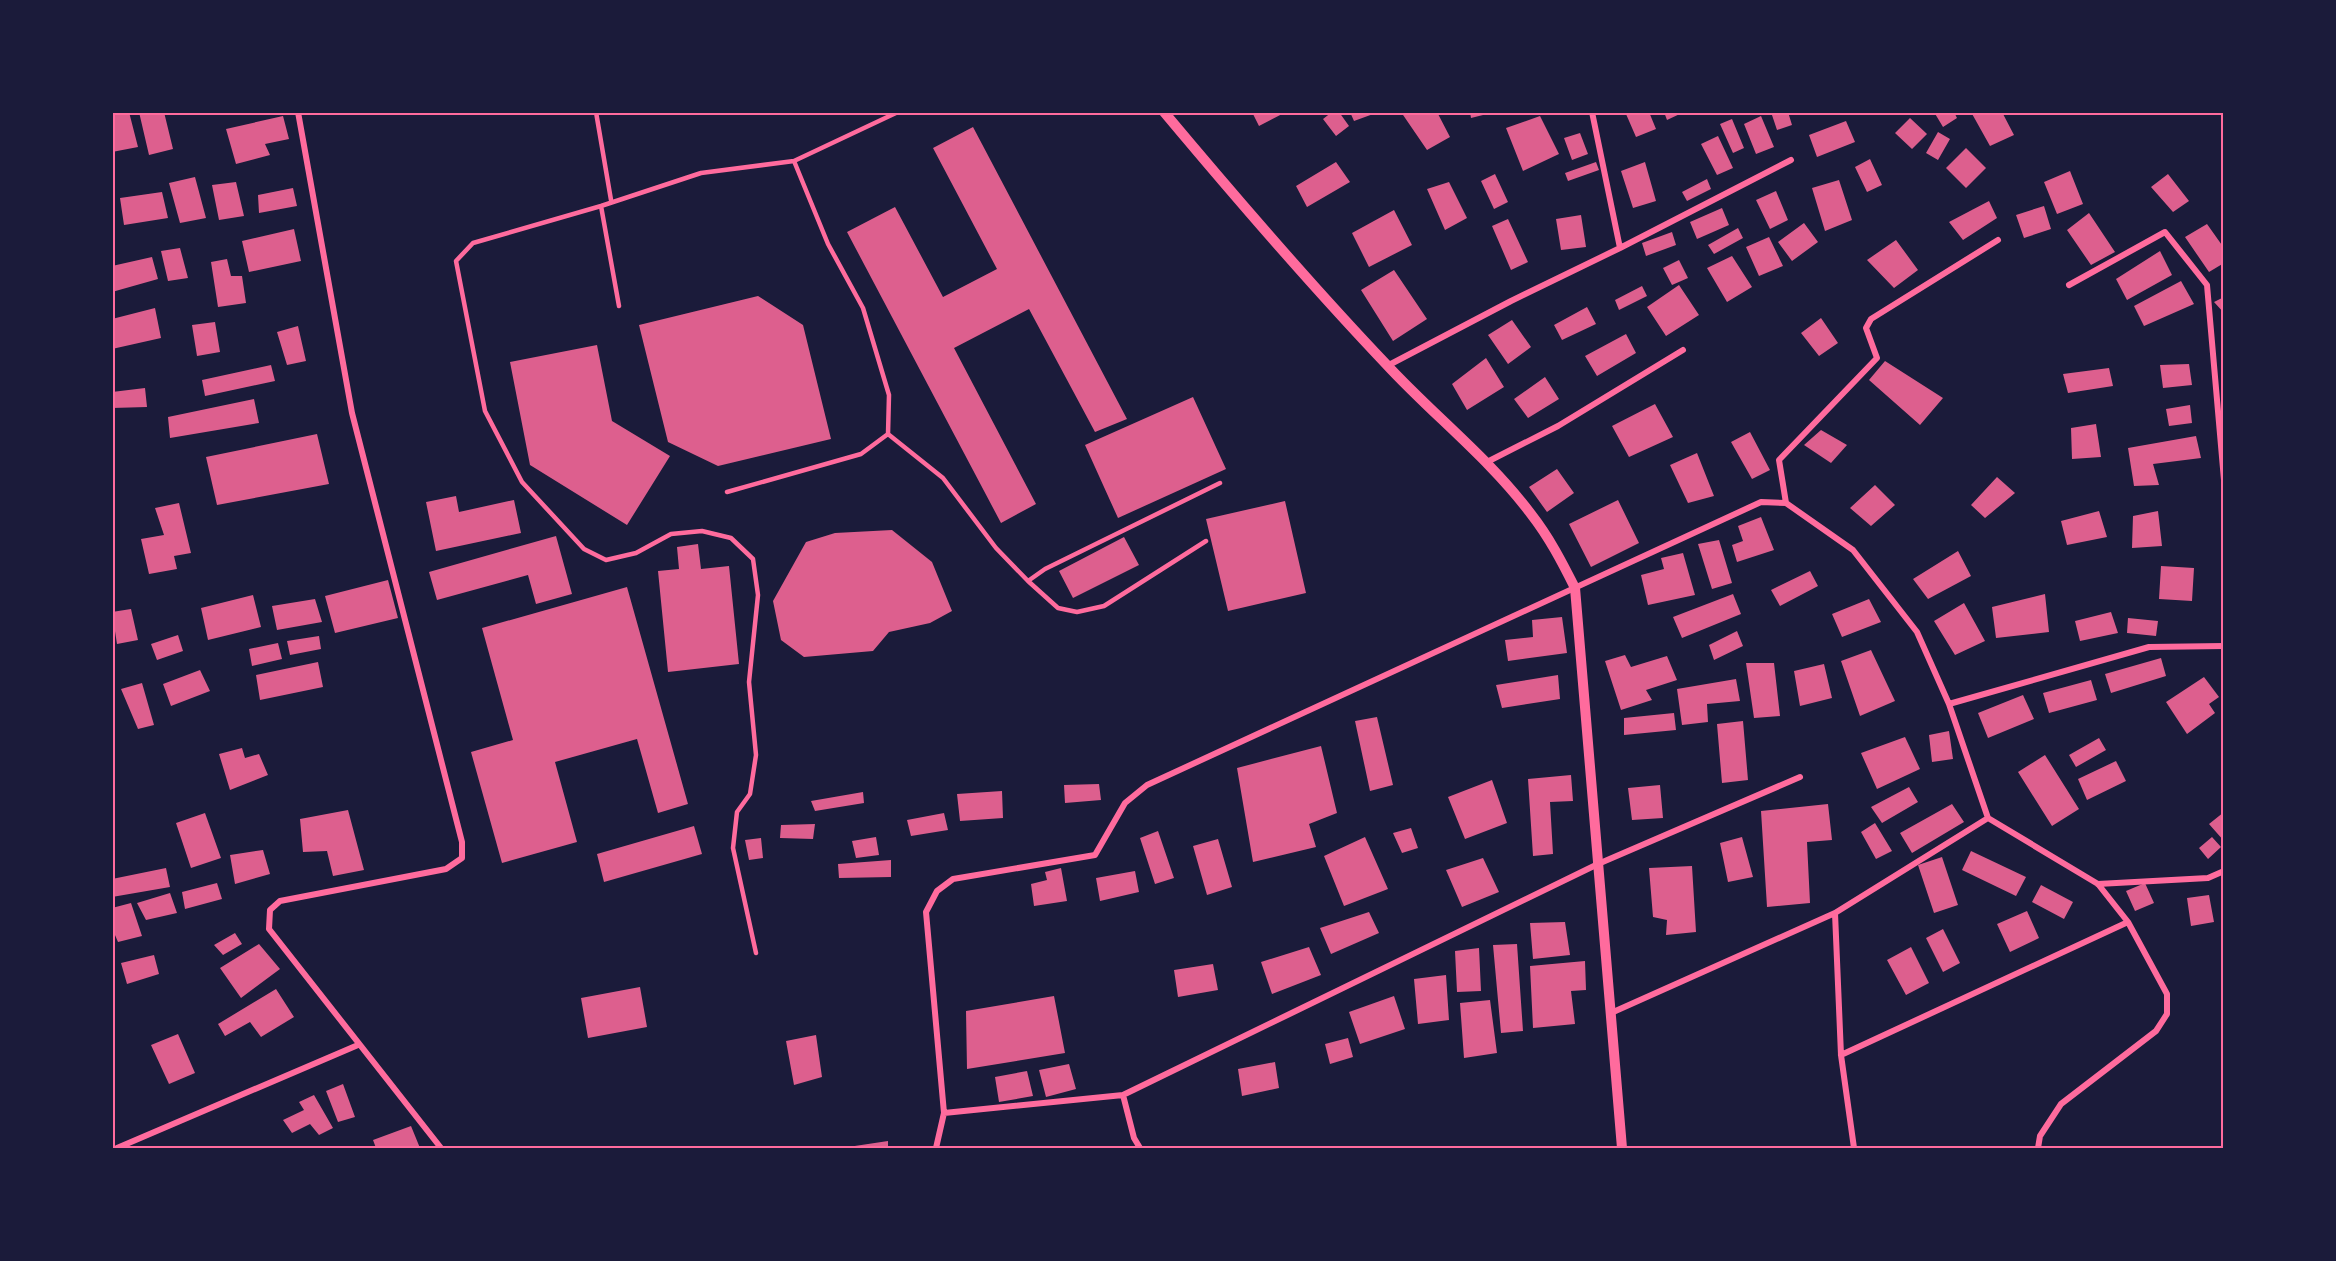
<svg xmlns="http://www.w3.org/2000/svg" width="2336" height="1261" font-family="Jost,sans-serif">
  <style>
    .building { fill: #dd5f8e }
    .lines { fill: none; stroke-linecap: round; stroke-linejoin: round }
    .service { stroke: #ff6b9d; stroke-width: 4.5 }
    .minor { stroke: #ff6b9d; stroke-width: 6 }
    .tertiary { stroke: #ff6b9d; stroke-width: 10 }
    .neatline { fill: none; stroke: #ff6b9d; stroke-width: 2 }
  </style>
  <rect width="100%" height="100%" fill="#1b1b3a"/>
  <path class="building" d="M112 112H129L138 147 112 152Z
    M139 112H164L173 149 149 155Z
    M1252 112H1286L1259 126Z
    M1332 112H1339L1349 126 1336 136 1323 119Z
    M1350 112H1376V113L1354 121Z
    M1401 112H1437L1450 137 1427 150Z
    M1470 112H1491V113L1471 118Z
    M1630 112H1649L1656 129 1636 137 1626 114Z
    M1664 112H1684L1667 120Z
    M1771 112H1788L1792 125 1777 130Z
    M1934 112H1954L1957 118 1943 127Z
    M1971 112H2002L2014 135 1990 146Z
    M283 116 289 139 265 144 270 155 236 164 226 129Z
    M1540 116 1559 154 1523 171 1506 128Z
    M1761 116 1774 147 1756 154 1744 124Z
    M1910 118 1927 134 1912 149 1895 133Z
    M1732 119 1744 148 1733 153 1720 124Z
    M1846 121 1855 142 1817 157 1809 135Z
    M973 127 1127 419 1095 432 1029 309 954 348 1036 504 1001 523 847 232 895 207 943 297 997 269 933 148Z
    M1938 132 1950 139 1938 160 1926 153Z
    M1580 133 1588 154 1572 160 1564 138Z
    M1718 136 1733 168 1717 175 1701 144Z
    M1966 148 1986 168 1966 188 1946 168Z
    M1870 159 1882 185 1867 192 1855 167Z
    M1336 162 1350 182 1307 207 1296 186Z
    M1596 162 1599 170 1568 181 1565 173Z
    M1645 162 1656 201 1633 208 1621 171Z
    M2070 171 2083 204 2057 214 2044 182Z
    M1495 174 1508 202 1494 209 1481 181Z
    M2168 174 2189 201 2173 212 2151 187Z
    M195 177 206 218 180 223 169 183Z
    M1707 179 1711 189 1687 201 1682 192Z
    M1839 180 1852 220 1825 231 1812 188Z
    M236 182 244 216 219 220 212 185Z
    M1449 182 1467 218 1445 230 1427 189Z
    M293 188 297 206 259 213 258 195Z
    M1776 191 1788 220 1770 229 1756 200Z
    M162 192 168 218 124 225 120 198Z
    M1989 201 1997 218 1963 240 1949 222Z
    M2044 206 2051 229 2024 238 2016 215Z
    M1722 208 1729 225 1697 239 1690 222Z
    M1394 210 1412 245 1369 267 1352 233Z
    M2089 213 2115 252 2091 265 2067 230Z
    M1581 215 1586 247 1561 250 1556 219Z
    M1508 219 1528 262 1511 270 1492 226Z
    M1804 223 1818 242 1792 261 1778 242Z
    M2207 224 2224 248V263L2209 272 2185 237Z
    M1738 228 1743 238 1714 254 1708 245Z
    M294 229 301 261 249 272 242 241Z
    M1672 232 1676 245 1646 256 1642 243Z
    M1769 237 1783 266 1759 276 1746 247Z
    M1896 240 1918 270 1894 288 1867 260Z
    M180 248 188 278 168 281 161 251Z
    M2160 251 2172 275 2127 300 2116 279Z
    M1732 256 1752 287 1727 302 1707 268Z
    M152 257 158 279 112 292V266Z
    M227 259 231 276H242L246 303 218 307 211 262Z
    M1679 260 1688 278 1672 285 1663 268Z
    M1394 270 1427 319 1393 341 1361 290Z
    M2181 281 2194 304 2144 326 2134 306Z
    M1679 285 1699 315 1666 336 1647 307Z
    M1642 286 1647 296 1619 310 1615 300Z
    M758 296 803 325 831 439 718 466 668 442 639 325Z
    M2224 297V313L2214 302Z
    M1587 307 1596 324 1562 340 1554 325Z
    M155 308 161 338 112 349V319Z
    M1821 318 1838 343 1819 356 1801 333Z
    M1512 320 1531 347 1508 364 1488 335Z
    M215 322 220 352 197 356 192 325Z
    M298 326 306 361 287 365 277 332Z
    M1626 334 1636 353 1597 376 1585 356Z
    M597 345 612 421 670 456 627 525 530 465 510 362Z
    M1486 358 1504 387 1467 410 1452 384Z
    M1885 361 1943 398 1920 425 1869 380Z
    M2189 364 2192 385 2163 388 2160 365Z
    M271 365 275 381 205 396 202 380Z
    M2109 368 2113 386 2068 393 2063 374Z
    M1545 377 1559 399 1528 418 1514 399Z
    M145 388 147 407 112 408V392Z
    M1193 397 1226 469 1118 518 1085 445Z
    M254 399 259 423 170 438 168 417Z
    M1655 404 1673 437 1629 457 1612 426Z
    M2190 405 2192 423 2169 426 2166 409Z
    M2096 424 2101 457 2072 459 2071 428Z
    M1821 430 1847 445 1831 463 1804 445Z
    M1750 432 1770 470 1752 479 1731 442Z
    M317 434 329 484 217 505 206 457Z
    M2196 436 2201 458 2153 464 2159 485 2134 486 2128 448Z
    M1697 453 1714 496 1688 503 1670 465Z
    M1557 469 1574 493 1547 512 1529 487Z
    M1997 477 2015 493 1985 518 1971 505Z
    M1875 485 1895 505 1871 526 1850 508Z
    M456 496 459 512 514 500 521 533 436 551 426 502Z
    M1618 500 1639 543 1591 567 1569 524Z
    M1285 501 1306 593 1228 611 1206 519Z
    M179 503 191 553 174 556 177 569 149 574 141 539 164 535 155 508Z
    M2099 511 2107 537 2067 545 2061 521Z
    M2158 511 2162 546 2132 548 2133 516Z
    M1761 517 1774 550 1737 562 1732 545 1743 541 1738 526Z
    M892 530 932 562 952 611 930 623 889 632 873 651 804 657 781 640 773 601 806 542 835 533Z
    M556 536 572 594 536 604 528 575 437 600 429 572Z
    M1124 537 1139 565 1073 598 1059 571Z
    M1719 540 1732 583 1712 589 1698 544Z
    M698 544 701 569 729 566 739 664 668 672 658 571 679 569 677 547Z
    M1958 551 1971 576 1928 599 1913 579Z
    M1683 553 1695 595 1648 605 1641 575 1664 569 1661 558Z
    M2161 566 2194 568 2192 601 2159 599Z
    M1810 571 1818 586 1780 606 1771 590Z
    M388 580 398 618 335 633 325 596Z
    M627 587 688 804 658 813 637 739 555 762 577 842 502 863 471 752 513 740 482 628Z
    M1733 594 1741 614 1682 638 1673 617Z
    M2045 594 2049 632 1996 638 1992 607Z
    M253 595 261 627 208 640 201 608Z
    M315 599 322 622 277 630 272 606Z
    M1869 599 1881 622 1842 637 1832 614Z
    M1964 603 1985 641 1955 655 1934 621Z
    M131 609 138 640 117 644 112 612Z
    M2111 612 2118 633 2080 641 2075 621Z
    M1562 617 1567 653 1508 661 1505 640 1533 637 1532 620Z
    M2128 618 2158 621 2156 636 2127 633Z
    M1737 631 1743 646 1714 660 1709 645Z
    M178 635 183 651 157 660 151 644Z
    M319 636 321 649 290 655 287 641Z
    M278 643 282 659 252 666 249 649Z
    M1871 650 1895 701 1860 716 1841 661Z
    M1625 655 1631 667 1667 656 1677 680 1646 690 1652 700 1621 710 1605 661Z
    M2161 658 2166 676 2111 693 2105 674Z
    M318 662 323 687 260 700 256 675Z
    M1746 663H1774L1780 716 1754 718Z
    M1824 664 1832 698 1800 706 1794 671Z
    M200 670 210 691 171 706 163 684Z
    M1558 675 1560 699 1502 708 1496 685Z
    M2204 677 2219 697 2209 704 2215 713 2187 734 2166 702Z
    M1736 679 1740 701 1707 704 1708 722 1682 725 1677 689Z
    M2091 680 2097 700 2049 713 2043 693Z
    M142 683 154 725 138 729 121 689Z
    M2023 695 2034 719 1988 738 1978 713Z
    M1674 713 1676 730 1624 735V718Z
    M1377 717 1393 785 1370 791 1355 721Z
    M1743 721 1748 780 1722 783 1717 724Z
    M1949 731 1953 759 1932 762 1929 735Z
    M1905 737 1920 769 1877 789 1861 753Z
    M2099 738 2106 750 2076 767 2069 755Z
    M1321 746 1337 813 1309 824 1316 847 1253 862 1237 768Z
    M242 748 245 758 259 754 268 775 230 790 219 754Z
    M2045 755 2079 809 2052 826 2018 772Z
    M2116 761 2126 781 2087 800 2078 779Z
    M1571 775 1573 801 1550 802 1553 854 1533 856 1528 779Z
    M1492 780 1507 823 1465 839 1448 797Z
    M1099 784 1101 800 1065 803 1064 785Z
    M1660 785 1663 818 1632 820 1628 788Z
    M1909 787 1918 802 1882 823 1871 807Z
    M1002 791 1003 818 960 821 957 794Z
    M863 792 864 803 815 811 811 801Z
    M1828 804 1832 840 1807 842 1810 903 1767 907 1761 811Z
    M1952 804 1964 822 1912 853 1900 833Z
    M348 810 364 870 333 876 327 851 303 852 300 819Z
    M2224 812V841L2209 824Z
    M205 813 221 858 191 868 176 823Z
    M944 813 948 830 911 836 907 820Z
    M1875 823 1892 851 1876 859 1861 832Z
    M815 824 813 839 780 838 781 825Z
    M694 826 702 854 604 882 597 854Z
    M1411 828 1418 848 1402 853 1393 833Z
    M1158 831 1174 878 1155 884 1140 838Z
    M876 837 879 855 856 858 852 841Z
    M1365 837 1388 889 1344 906 1324 856Z
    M1742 837 1753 877 1728 882 1720 843Z
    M2212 837 2221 847 2208 859 2199 848Z
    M761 838 763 858 749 860 745 840Z
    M1218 839 1232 887 1207 895 1193 846Z
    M263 850 270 874 235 884 230 855Z
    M1971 851 2026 877 2016 896 1962 870Z
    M1942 857 1958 905 1934 913 1918 865Z
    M1483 858 1499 892 1462 907 1446 870Z
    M891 860V877L839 878 838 864Z
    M1692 866 1696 932 1666 935 1667 920 1653 917 1649 868Z
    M166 868 170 887 112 897V879Z
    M1061 868 1067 901 1034 906 1031 884 1047 880 1045 872Z
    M1135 871 1139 892 1100 901 1096 878Z
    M217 883 222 899 185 909 182 892Z
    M2145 883 2154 903 2135 911 2126 891Z
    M2041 885 2073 902 2064 919 2032 902Z
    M170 893 177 913 146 920 137 903Z
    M2209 895 2214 922 2191 926 2187 898Z
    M131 903 142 936 118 942 112 928V908Z
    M2027 911 2039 938 2010 952 1997 924Z
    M1369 912 1379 933 1331 954 1320 928Z
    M1565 922 1570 955 1533 959 1530 923Z
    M1943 929 1960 963 1943 972 1926 938Z
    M235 933 242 944 223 955 214 945Z
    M259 944 280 969 241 998 220 968Z
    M1517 944 1523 1031 1501 1033 1493 945Z
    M1309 947 1321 975 1272 994 1261 962Z
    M1911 947 1929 983 1906 995 1887 960Z
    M1479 948 1481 991 1457 992 1455 951Z
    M154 955 159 974 127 984 121 963Z
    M1585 961 1586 990 1571 991 1575 1024 1533 1028 1530 966Z
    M1213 964 1218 990 1178 997 1174 970Z
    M1446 975 1449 1020 1418 1024 1414 979Z
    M640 987 647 1027 588 1038 581 998Z
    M276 989 294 1017 261 1037 250 1022 225 1036 218 1024Z
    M1054 996 1065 1053 967 1069 966 1011Z
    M1394 996 1405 1029 1360 1044 1349 1012Z
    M1490 1000 1497 1053 1464 1058 1460 1003Z
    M178 1034 195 1073 169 1084 151 1045Z
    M816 1035 822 1077 794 1085 786 1041Z
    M1348 1038 1353 1057 1330 1064 1325 1044Z
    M1275 1062 1279 1088 1242 1096 1238 1069Z
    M1069 1064 1076 1089 1046 1097 1039 1070Z
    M1027 1071 1033 1096 999 1102 995 1077Z
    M343 1084 355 1117 338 1122 326 1091Z
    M314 1095 333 1128 319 1135 310 1124 292 1133 283 1120 304 1110 299 1102Z
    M411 1126 420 1148H376L373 1140Z
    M888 1141V1148H848V1147Z"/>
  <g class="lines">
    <path class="service" d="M596 112 611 200
      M601 206 619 306
      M888 434 943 478 996 548 1028 581 1045 569 1220 483
      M727 492 861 454 888 434 889 395 863 308 828 244 794 161
      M1028 581 1058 608 1077 612 1104 606 1206 541
      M756 953 733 848 737 812 750 794 756 755 749 682 758 595 753 559 731 538 702 531 671 534 636 553 606 560 584 549 522 482 485 411 456 261 473 243 601 206 701 173 794 161 898 112"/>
    <path class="minor" d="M298 112 352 413 462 842V858L446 869 280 901 270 910 269 929 441 1148
      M1620 248 1791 160
      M2069 285 2165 232 2207 285 2224 480
      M1387 366 1511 301 1620 248 1592 112
      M1487 462 1558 426 1683 350
      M1786 503 1779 460 1877 358 1866 328 1871 319 1998 240
      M1949 704 2149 647 2224 646
      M2098 884 2208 878 2224 871
      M1835 913 1841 1055 1854 1148
      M1611 1013 1835 913 1988 818
      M1841 1055 2128 922
      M1123 1095 1134 1138 1140 1148
      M944 1113 1123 1095 1598 864 1800 777
      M117 1148 358 1045
      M936 1148 944 1113 926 912 937 891 953 879 1095 855 1125 803 1147 785 1761 502 1786 503 1853 550 1917 632 1949 704 1988 818 2098 884 2128 922 2167 994V1014L2156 1031 2061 1104 2040 1136 2038 1148"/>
    <path class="tertiary" d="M1164 112C1236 198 1309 283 1386 364 1433 415 1489 458 1531 514 1549 537 1562 562 1575 588L1622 1148"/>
  </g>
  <rect width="2336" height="1261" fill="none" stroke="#1b1b3a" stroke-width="228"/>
  <rect x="114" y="114" width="2108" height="1033" class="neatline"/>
</svg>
